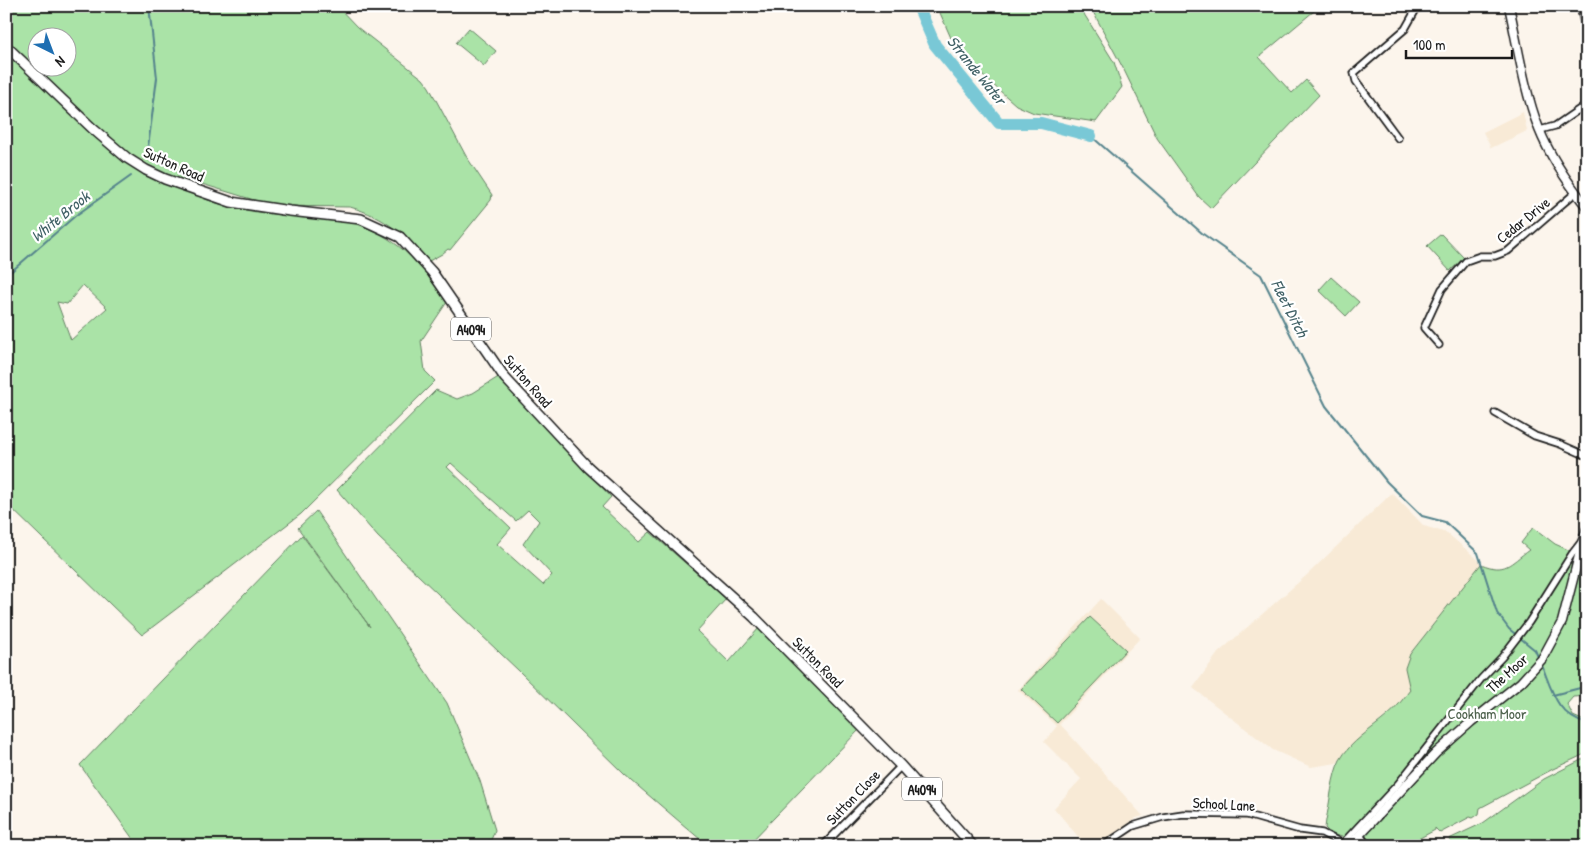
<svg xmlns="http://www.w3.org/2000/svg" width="1593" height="852" font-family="'Patrick Hand',sans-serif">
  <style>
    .built { fill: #f8ead6 }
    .green { fill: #aae3a7; stroke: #638062; fill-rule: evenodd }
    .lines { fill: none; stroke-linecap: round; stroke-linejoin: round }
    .stream { stroke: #54838c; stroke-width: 2 }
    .river { stroke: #79c8d6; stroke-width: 12 }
    .street-casing { stroke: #1c1c1c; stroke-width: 9 }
    .secondary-casing { stroke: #1c1c1c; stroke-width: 11 }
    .primary-casing { stroke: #1c1c1c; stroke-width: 12 }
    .street { stroke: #fff; stroke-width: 5.5 }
    .secondary { stroke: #fff; stroke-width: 8 }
    .primary { stroke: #fff; stroke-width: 9 }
    .labels { text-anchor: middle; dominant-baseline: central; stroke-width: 4.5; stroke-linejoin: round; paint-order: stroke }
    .shield { fill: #fff; stroke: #606060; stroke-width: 1 }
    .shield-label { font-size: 14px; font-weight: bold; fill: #1c1c1c }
    .street-label { font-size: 15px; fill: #1c1c1c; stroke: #fff }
    .park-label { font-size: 15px; fill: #4e624d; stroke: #fff }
    .water-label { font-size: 16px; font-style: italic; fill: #416166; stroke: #fff }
  </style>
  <rect width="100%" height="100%" fill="#fcf5ec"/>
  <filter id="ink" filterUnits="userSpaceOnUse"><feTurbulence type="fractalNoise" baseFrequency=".02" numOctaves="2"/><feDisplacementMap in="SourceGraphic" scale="10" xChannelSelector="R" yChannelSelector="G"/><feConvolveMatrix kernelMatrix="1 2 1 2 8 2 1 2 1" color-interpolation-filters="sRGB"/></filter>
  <g filter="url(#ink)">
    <path class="built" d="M1523 112 1527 131 1491 148 1483 132Z
      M1392 493 1424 526 1447 533 1482 563 1410 654 1405 668 1410 690 1399 705 1359 739 1347 750 1337 763 1311 767 1273 750 1193 688 1218 653 1308 574Z
      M1101 599 1140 638 1060 724 1143 816 1136 818 1122 829 1095 846H1086L1054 808 1081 779 1044 742 1057 726 1018 690Z"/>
    <path class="green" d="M6 6H337L357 27 423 79 429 87 466 156 492 195 491 200 450 250 448 249 442 254 429 261C404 235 386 217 350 207L279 206 264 203 202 184 188 191C225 211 270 214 311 218 327 220 345 219 360 225 400 239 424 268 447 302L421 341 425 371 435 381 301 514 142 635 6 503ZM38 38H68V68H38ZM83 285 107 308 71 340 57 302 67 304Z
      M937 6H1079L1114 62 1122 87 1096 122 1034 113 1016 105 958 54Z
      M1090 6H1320L1259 57 1292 93 1306 80 1319 95 1211 208 1199 197 1157 138 1124 70Z
      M469 28 496 51 484 66 456 43Z
      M1441 234 1464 258 1450 271 1427 246Z
      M1331 277 1359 302 1346 316 1319 290Z
      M500 376 611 497 602 507 639 542 650 532 726 599 697 631 729 662 759 628 860 729 747 846H708L625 775 519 671 378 537 337 490 436 390 457 399 473 393ZM451 463 516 521 528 510 539 521 523 544 552 575 543 585 497 544 511 528 447 467Z
      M316 511 447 703 480 781 495 830 491 840 473 846H138L80 765 302 535 370 627 298 528Z
      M1534 528 1555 544 1584 557 1583 564 1587 567V696L1573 697 1567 704 1573 716 1587 722V753L1553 769 1480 808 1479 814 1473 818 1470 817 1440 833 1435 828V830L1405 846H1371L1366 840C1354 838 1333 839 1325 828L1326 820C1330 803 1332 775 1340 760 1350 742 1372 729 1387 716 1396 709 1403 699 1410 690L1405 668 1410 654 1481 564C1506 574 1509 564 1529 550L1521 543 1531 530Z
      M1090 617 1126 650 1057 723 1021 689Z
      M1587 757V846H1453L1449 839 1483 823 1544 779Z"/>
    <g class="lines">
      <path class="stream" d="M1091 136 1203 234 1261 275 1326 406 1387 482 1422 516 1445 522 1478 553 1497 613 1509 629 1535 650 1539 659
        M148 147 157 78 149 6
        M6 276 75 216 131 176
        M1541 663C1552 690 1556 715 1587 724
        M1553 695 1584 687 1587 683"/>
      <path class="river" d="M918 6 935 45 999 123H1041L1091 136"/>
      <defs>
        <path id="street" d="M1580 6 1587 37
          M1540 130 1555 126 1587 104
          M1398 138 1356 81 1354 73 1405 29 1418 6
          M1439 345 1424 328 1442 289 1466 261 1480 256H1495L1508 251 1575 193
          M1495 413 1535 436 1560 444 1587 456
          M1360 835 1368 846
          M1343 843 1398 784 1481 679 1502 657 1529 622 1572 554 1582 541
          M823 846 901 766
          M1103 846 1133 826 1163 817 1183 814 1247 815 1300 830 1322 833 1345 845"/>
        <path id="secondary" d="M1509 6C1518 47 1524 90 1539 129 1550 157 1568 183 1587 207
          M1349 846 1436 753 1471 722 1521 682 1542 659 1562 622 1583 540 1587 529"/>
        <path id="primary" d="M6 46 92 128 127 158 146 170 165 179 231 202 290 211 361 219 400 237 432 272 505 378 588 467 754 617 901 766 973 846"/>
      </defs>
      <use href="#street" class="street-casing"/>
      <use href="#secondary" class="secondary-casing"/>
      <use href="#primary" class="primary-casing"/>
      <use href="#street" class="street"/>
      <use href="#secondary" class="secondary"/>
      <use href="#primary" class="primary"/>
    </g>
  </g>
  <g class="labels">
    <g class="shield">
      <rect x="451" y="317.5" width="40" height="23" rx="4"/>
      <rect x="902" y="777.5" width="40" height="23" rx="4"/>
    </g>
    <g class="shield-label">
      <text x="471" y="329">A4094</text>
      <text x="922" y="789">A4094</text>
    </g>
    <g class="street-label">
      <text transform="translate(174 164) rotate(24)">Sutton Road</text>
      <text transform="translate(1523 220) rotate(-39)">Cedar Drive</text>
      <text transform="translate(528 381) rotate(49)">Sutton Road</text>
      <text transform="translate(818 662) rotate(45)">Sutton Road</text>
      <text transform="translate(1507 673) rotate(-42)">The Moor</text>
      <text transform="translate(853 797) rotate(-46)">Sutton Close</text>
      <text transform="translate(1224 804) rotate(3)">School Lane</text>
    </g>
    <g class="park-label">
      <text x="1487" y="713">Cookham Moor</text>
    </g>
    <g class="water-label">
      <text transform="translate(977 70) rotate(51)">Strande Water</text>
      <text transform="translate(60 216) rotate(-39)">White Brook</text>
      <text transform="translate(1290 308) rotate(63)">Fleet Ditch</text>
    </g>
  </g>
  <rect width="1593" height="852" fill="none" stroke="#fff" stroke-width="25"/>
  <rect x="12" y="12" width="1568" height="827" fill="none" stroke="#1c1c1c" stroke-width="2" filter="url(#ink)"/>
  <g transform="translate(52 52) rotate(138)"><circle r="24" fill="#ffffff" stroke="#a4a4a4"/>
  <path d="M0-4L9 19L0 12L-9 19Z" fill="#1f6fb2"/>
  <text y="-8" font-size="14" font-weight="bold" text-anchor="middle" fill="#1c1c1c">N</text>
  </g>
  <path d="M1406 50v8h106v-8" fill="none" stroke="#1c1c1c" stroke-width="2.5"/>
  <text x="1413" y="50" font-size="15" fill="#1c1c1c" stroke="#ffffff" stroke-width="4" paint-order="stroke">100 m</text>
</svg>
